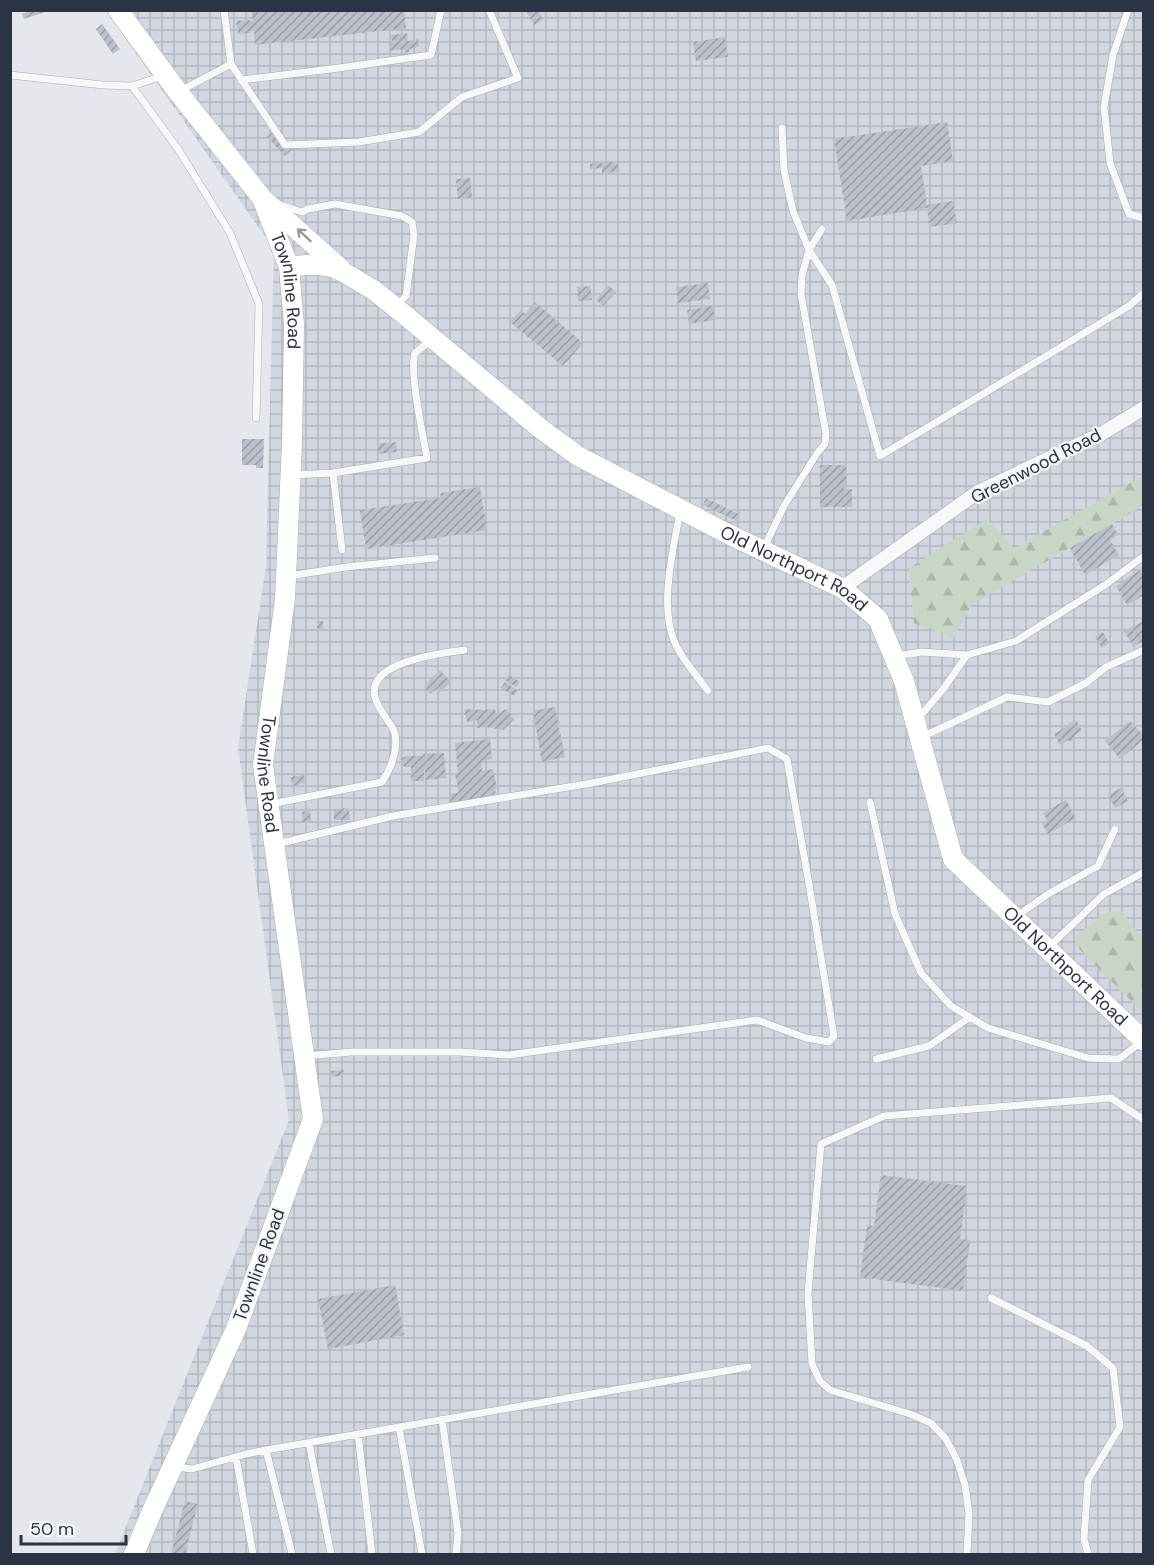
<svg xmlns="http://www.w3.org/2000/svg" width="1154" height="1565" font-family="'DM Sans',sans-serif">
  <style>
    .industrial { fill: url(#industrial-grid) }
    .forest { fill: url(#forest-firs) }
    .building { fill: url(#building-hatch) }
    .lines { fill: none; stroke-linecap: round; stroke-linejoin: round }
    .lane-casing { stroke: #a9aeb7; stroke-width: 8 }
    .street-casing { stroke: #a9aeb7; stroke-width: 15 }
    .secondary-casing { stroke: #a9aeb7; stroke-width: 21 }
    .lane { stroke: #f7f8fa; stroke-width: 7 }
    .street { stroke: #f7f8fa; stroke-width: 14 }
    .secondary { stroke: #fff; stroke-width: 20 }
    .oneway { stroke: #959aa2 }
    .labels { text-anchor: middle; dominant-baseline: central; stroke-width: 4.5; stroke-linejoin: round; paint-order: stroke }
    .street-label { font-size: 18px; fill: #2b3445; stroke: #f4f6f9 }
  </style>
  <defs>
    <pattern id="industrial-grid" width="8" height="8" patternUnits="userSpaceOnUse" patternTransform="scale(1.5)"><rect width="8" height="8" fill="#d2d6de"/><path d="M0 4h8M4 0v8" fill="none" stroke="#b4b8c0"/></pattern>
    <pattern id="forest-firs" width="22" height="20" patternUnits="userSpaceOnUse" patternTransform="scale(1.5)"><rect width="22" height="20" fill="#c9d6c5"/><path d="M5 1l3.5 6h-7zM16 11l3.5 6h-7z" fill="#adb8ab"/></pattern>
    <pattern id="building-hatch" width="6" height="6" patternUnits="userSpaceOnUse" patternTransform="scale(1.5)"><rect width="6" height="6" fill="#bbc0ca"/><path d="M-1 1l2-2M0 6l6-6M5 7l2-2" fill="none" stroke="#989da6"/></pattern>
  </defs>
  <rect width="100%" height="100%" fill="#e4e7ec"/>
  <path class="industrial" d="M106 11H1143V1554H115L289 1120 238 748 266 566 274 249Z"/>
  <path class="forest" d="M1143 476V506L972 604 954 637 914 623 909 568 987 519 1014 548Z
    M1121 910 1129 922 1143 937V1013L1075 945 1076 936 1105 913Z"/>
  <path class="building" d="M33 10H48V11L24 19 22 14Z
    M251 10H404L406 28 255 45 254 30H251V33L238 34 236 21 250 20V21H253Z
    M531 10H538L543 20 534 25 527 13Z
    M102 24 120 49 113 54 96 29Z
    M407 33 408 41 418 39 419 47 409 49V52L405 53 404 49 390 51 389 43 392 42 391 35Z
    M725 37 728 57 696 61 693 42Z
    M947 122 953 161 921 166 927 205 953 201 957 223 930 227 927 208 847 221 834 139Z
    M275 130 292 149 285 156 267 137Z
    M618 162V172L602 173V168L590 169V164Z
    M470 178 472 197 458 199 456 179Z
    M708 283 710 299 678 303 676 287Z
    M608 285 616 292 603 306 596 300Z
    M590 286 592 300 578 301 577 287Z
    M535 302 583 343 563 366 510 322 521 310 525 314Z
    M713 306 715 320 689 324 687 310Z
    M242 439H264L263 468H256V465H242Z
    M396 442 397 452 378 454 377 444Z
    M820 465H846V486H844V489H852V507H820Z
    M480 487 487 530 366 549 360 510 441 498 440 493Z
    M706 498 740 515 737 521 703 505Z
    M1112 524 1118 535 1110 540 1119 555 1085 575 1070 548Z
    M1140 570 1144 576V595L1127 605 1116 586Z
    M317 621H323V631H317Z
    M1144 621V641L1133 646 1124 631Z
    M1103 632 1109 643 1102 648 1095 637Z
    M440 670 451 682 439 693 436 689 430 694 424 687 429 682 428 681Z
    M509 675 520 682 516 687 505 680Z
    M505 682 517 690 514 696 501 688Z
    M555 707 565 757 542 762 533 711Z
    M464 709 483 710 495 709 496 715 506 709 514 719 503 730 486 727 477 728V720L467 722Z
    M1074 721 1075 722 1077 721 1082 731 1073 736 1075 739 1070 742 1069 740 1060 745 1054 734 1069 725 1068 724Z
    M1130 721 1144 736V739L1120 759 1105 741Z
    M490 739 492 759 481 761 482 771 493 769 497 788 495 789 496 794 451 804 449 795 459 792 455 775H458L455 743Z
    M444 753 446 778 426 780 424 767V781H411V767H405L401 764V759L406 756H423V754Z
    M304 775 305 783 292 786 291 777Z
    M1121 788 1128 801 1115 808 1108 795Z
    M1066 800 1076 818 1048 834 1042 824 1047 820 1043 813Z
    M349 808 350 820H334V809Z
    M310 811 311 822 303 823 302 812Z
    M344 1070 345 1075 332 1077 331 1071Z
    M881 1175 967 1186 960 1239 970 1240 963 1291 860 1277 867 1225 874 1226Z
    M395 1285 404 1335 328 1349 318 1299Z
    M185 1501 198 1504 185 1554H171Z"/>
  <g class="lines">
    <defs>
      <path id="lane" d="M1128 10 1113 55 1104 107 1110 163 1129 214 1144 218
        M231 64 285 145 359 142 419 132 462 97 518 78 489 10
        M10 75 103 85 132 86 163 76
        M241 80 339 68 431 55 441 10
        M132 86 178 149 230 233 259 304 256 418
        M180 91 231 64 224 10
        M782 128 784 170 793 211 809 250 832 285 880 456 1129 306 1144 293
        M278 204 302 212 308 209 335 204 402 216 412 222 414 235 406 296 396 307
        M333 473 342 550
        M293 475 333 473 427 458C423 435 409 372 415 353L431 340
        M680 512C673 551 657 612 678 649 686 664 698 677 708 691
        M763 550 784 506 818 452 825 444 826 434 801 294 802 275 809 250 822 229
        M289 576 346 567 435 558
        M967 655 1016 641 1105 585 1144 556
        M896 656 922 652 967 655 944 688 917 720
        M922 737 1007 697 1048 702 1086 683 1106 667 1144 650
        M870 802 895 914 921 973 951 1006 988 1028 1088 1058 1119 1059 1141 1042
        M271 804 382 782C391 768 398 751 395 734 393 724 378 711 375 697 366 662 441 653 464 650
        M277 844 393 816 592 783 768 748 787 759 809 884 834 1036 829 1042 806 1038 757 1020 509 1055 460 1052H352L305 1056
        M1017 916 1048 894 1098 866 1115 829
        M1048 948 1104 894 1144 872
        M876 1059 929 1046 970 1017
        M991 1298 1087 1346 1113 1368 1120 1427 1088 1480 1084 1539 1088 1554
        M442 1419 458 1533 456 1554
        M399 1427 422 1554
        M358 1434 372 1554
        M309 1443 331 1554
        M266 1450 292 1554
        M236 1457 253 1554
        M175 1467 192 1469 246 1454 266 1450 748 1367
        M967 1554 969 1514 965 1485 957 1460 946 1439 931 1423 910 1414 830 1390 820 1381 812 1364 808 1293 821 1144 884 1116 1111 1098 1144 1120"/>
      <path id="street" d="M842 588 978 492 1101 434 1144 408"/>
      <g id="secondary">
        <path id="s1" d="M118 10 178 92 262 198 289 267 294 325 292 443 285 599 263 765 313 1119 236 1329 153 1509 134 1554"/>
        <path d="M265 201 341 269"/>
        <path id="s2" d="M289 267 306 265H319L332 267 345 273 375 291 406 316 541 429 578 456 728 534 842 588 878 619 904 681 953 859 1144 1041"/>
      </g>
    </defs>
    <use href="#lane" class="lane-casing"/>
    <use href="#street" class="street-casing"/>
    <use href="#secondary" class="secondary-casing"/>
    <use href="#lane" class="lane"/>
    <use href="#street" class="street"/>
    <use href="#secondary" class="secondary"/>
  </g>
  <defs><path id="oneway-shaft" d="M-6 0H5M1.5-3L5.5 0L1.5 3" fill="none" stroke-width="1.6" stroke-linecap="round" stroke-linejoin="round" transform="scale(1.5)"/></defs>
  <use class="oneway" href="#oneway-shaft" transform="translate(304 235) rotate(-137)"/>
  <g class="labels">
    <g class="street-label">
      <text stroke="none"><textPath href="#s1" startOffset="334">Townline Road</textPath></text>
      <text transform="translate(1036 466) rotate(-27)">Greenwood Road</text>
      <text stroke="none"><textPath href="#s2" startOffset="598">Old Northport Road</textPath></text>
      <text stroke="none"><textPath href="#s1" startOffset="820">Townline Road</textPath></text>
      <text stroke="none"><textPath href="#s2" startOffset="1104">Old Northport Road</textPath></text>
      <text transform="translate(259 1265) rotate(-70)">Townline Road</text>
    </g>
  </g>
  <rect width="1154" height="1565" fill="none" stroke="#2b3445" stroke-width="24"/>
  <path d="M21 1535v9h105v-9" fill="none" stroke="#2b3445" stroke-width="3"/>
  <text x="30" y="1535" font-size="18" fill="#2b3445" stroke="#f4f6f9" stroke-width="4.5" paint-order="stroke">50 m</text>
</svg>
